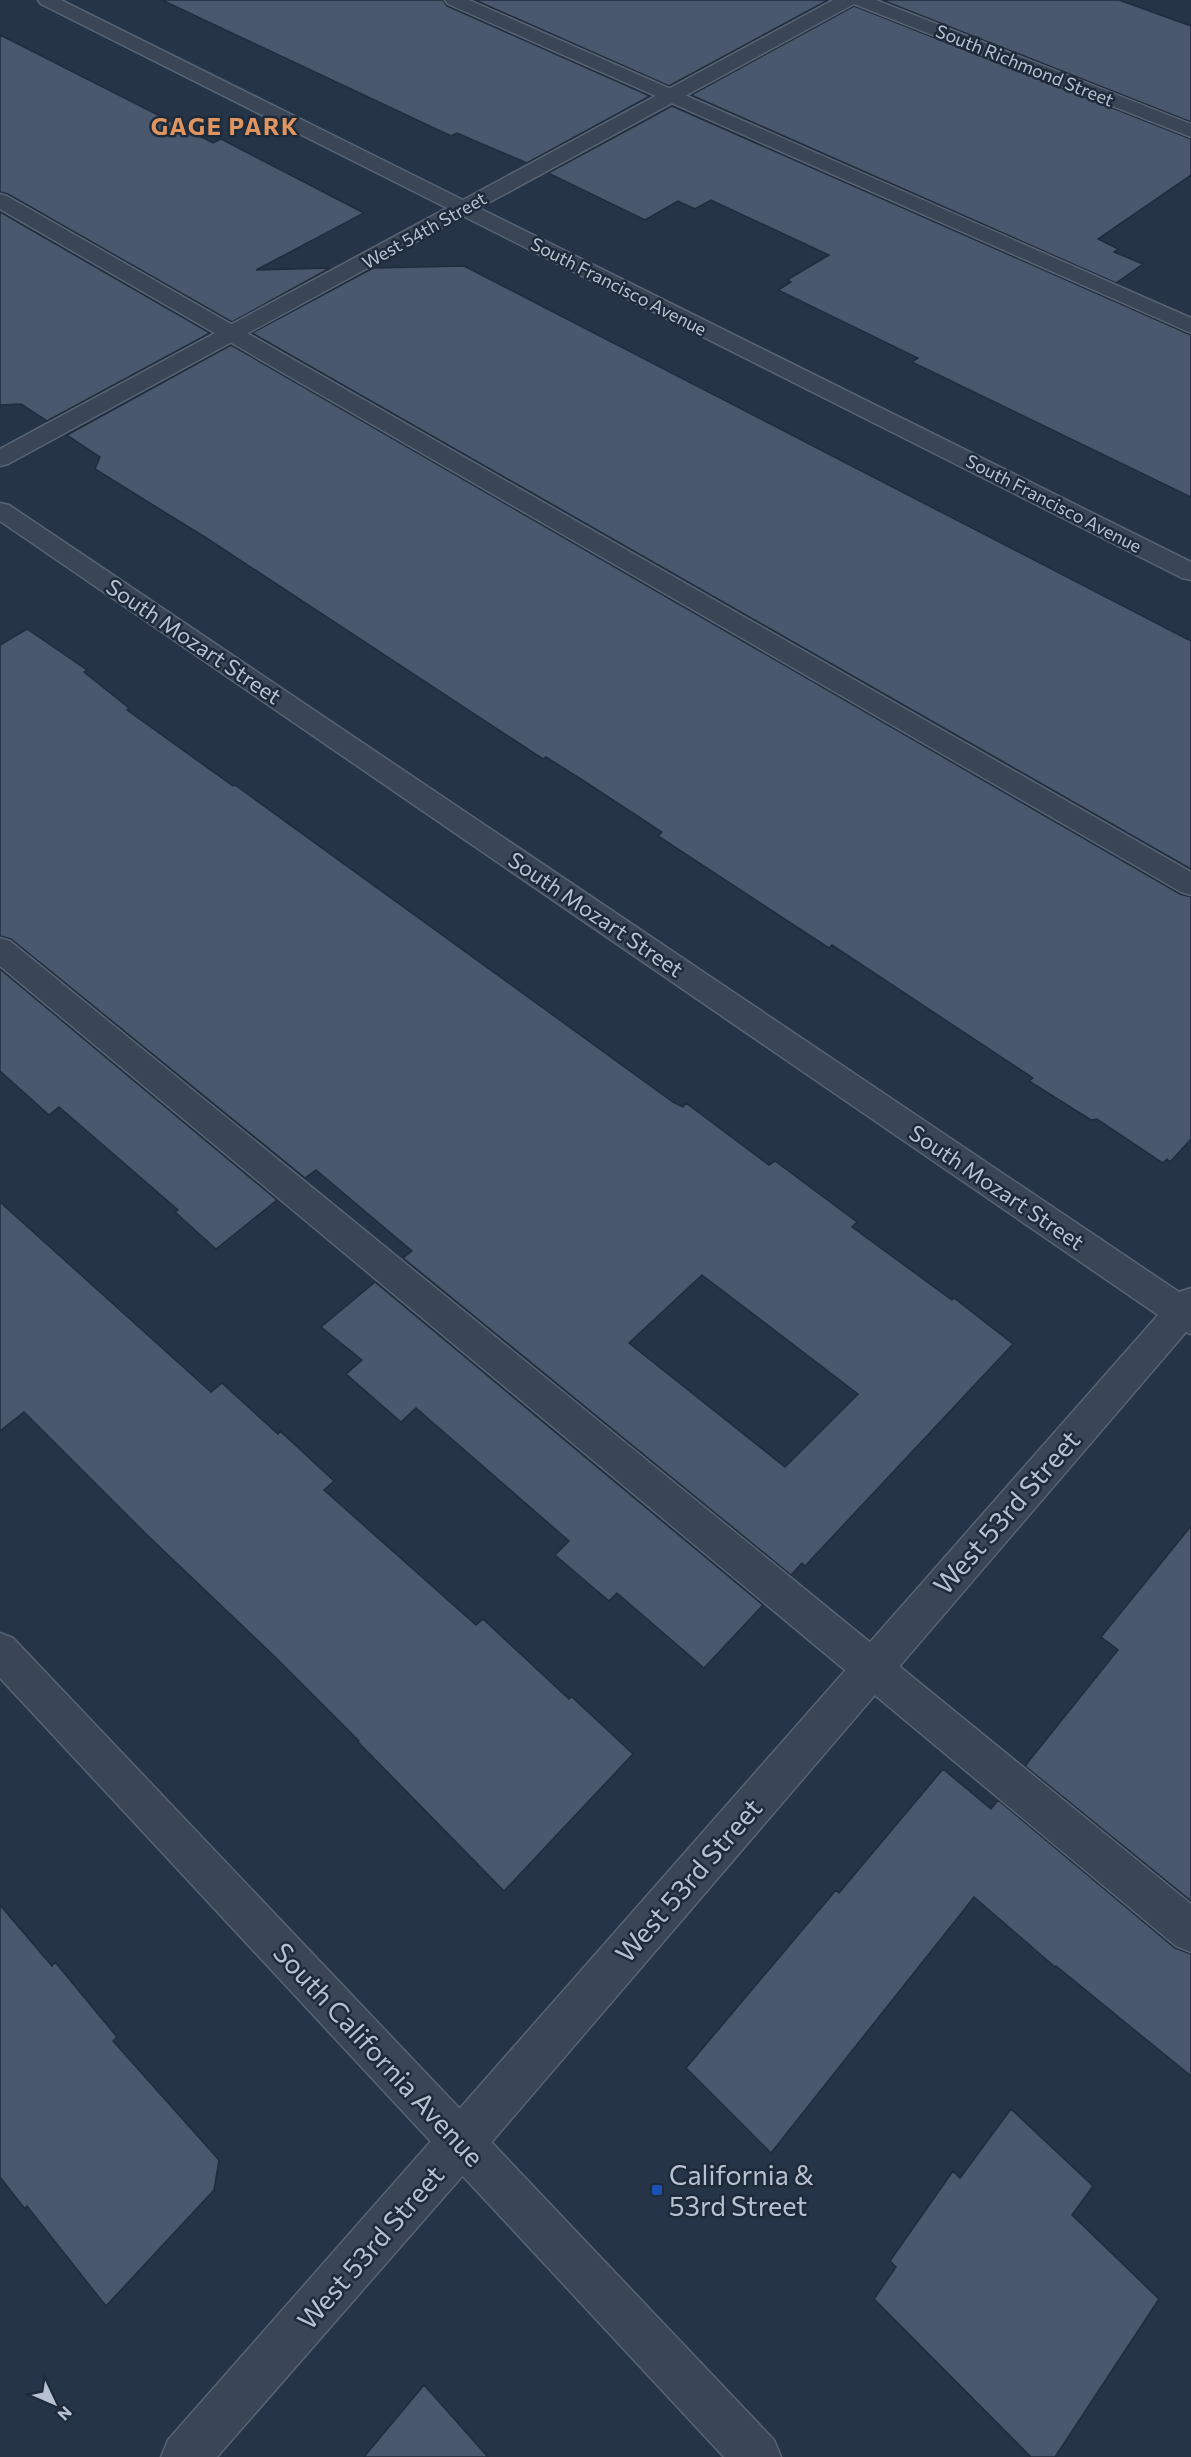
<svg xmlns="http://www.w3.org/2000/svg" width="1191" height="2457" font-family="Commissioner,sans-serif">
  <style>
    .building { fill: #49586d; stroke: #202d3d; stroke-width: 1.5; fill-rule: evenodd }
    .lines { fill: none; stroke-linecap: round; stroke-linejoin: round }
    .service-casing { stroke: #586473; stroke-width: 3 }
    .minor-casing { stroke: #586473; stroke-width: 3 }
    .tertiary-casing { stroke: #586473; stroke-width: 3 }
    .service { fill: #3a4655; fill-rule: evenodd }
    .minor { fill: #3a4655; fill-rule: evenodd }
    .tertiary { fill: #3a4655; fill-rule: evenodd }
    .transit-dot { fill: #1a4fb4; stroke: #1e2b3b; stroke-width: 2 }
    .labels { text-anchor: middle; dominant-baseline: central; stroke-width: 5; stroke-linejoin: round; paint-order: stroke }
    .far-street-label { font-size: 18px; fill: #b8c1cf; stroke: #1e2b3b }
    .street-label { font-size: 22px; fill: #b8c1cf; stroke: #1e2b3b }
    .far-district-label { font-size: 24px; font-weight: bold; letter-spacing: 1.5px; fill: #e09561; stroke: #1e2b3b }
    .near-street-label { font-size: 27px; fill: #b8c1cf; stroke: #1e2b3b }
    .near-poi-label { font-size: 27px; fill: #b8c1cf; stroke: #1e2b3b; text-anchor: start }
  </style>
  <rect width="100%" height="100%" fill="#253446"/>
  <path class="building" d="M162 0H443L447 6 650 96 527 163 457 133 451 136Z
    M475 0H828L669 86Z
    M882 0H1119L1191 26V122Z
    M854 6 1191 139V175L1098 239 1118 249 1114 252 1143 264 1116 283 691 95Z
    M0 35 213 143 221 139 364 213 256 270 330 268 232 322 8 194 0 192Z
    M672 106 1191 335V497L912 362 918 358 778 290 791 282 787 280 829 255 711 200 695 209 678 201 645 220 548 173Z
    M0 212 210 333 47 421 21 404 0 405Z
    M464 266 1191 641V869L252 333 373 268Z
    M231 345 1180 894 1191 897V1139L1170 1162 1167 1159 1163 1163 1097 1119 1091 1120 1029 1081 1033 1078 832 945 829 948 658 836 662 832 584 781 546 757 543 759 208 539 95 469 100 457 67 435Z
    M27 629 87 670 84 672 129 708 127 710 233 786 235 785 673 1102 683 1107 686 1103 769 1165 775 1161 857 1222 852 1227 952 1300 954 1298 1013 1344 805 1566 802 1563 791 1575 403 1258 412 1251 316 1170 305 1178 11 939 0 936V645ZM702 1275 858 1394 785 1467 629 1343Z
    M0 969 277 1200 216 1249 175 1212 178 1210 59 1107 49 1115 0 1071Z
    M0 1202 211 1392 222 1383 278 1434 280 1431 334 1481 324 1490 476 1625 483 1619 569 1699 571 1696 633 1754 504 1891 358 1742 359 1741 273 1655 145 1533 24 1412 0 1431Z
    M375 1282 763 1605 704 1668 617 1593 609 1601 555 1555 569 1541 416 1408 401 1422 346 1374 362 1360 321 1327Z
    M1191 1526V1901L1025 1766 1118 1650 1101 1637Z
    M943 1769 991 1809 998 1800 1175 1948 1191 1954V2076L1056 1966 1055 1967 974 1897 771 2153 686 2068 836 1890 839 1893Z
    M0 1905 52 1966 55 1962 117 2037 113 2041 219 2160 214 2190 106 2306 27 2206 25 2209 0 2177Z
    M1011 2109 1093 2186 1072 2215 1159 2299 1055 2457H1031L874 2299 896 2267 890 2261 953 2171 960 2178Z
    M424 2385 488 2457H364Z"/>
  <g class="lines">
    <defs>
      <path id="service" d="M445 0H469L1191 318V333L448 4Z
        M0 194 7 196 1191 872V895L1181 892 0 209Z
        M0 938 10 941 1191 1904V1952L1176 1946 0 966Z"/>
      <path id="minor" d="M38 0H61L463 200 833 0H876L1191 124V137L854 4 479 208 1191 562V580L1182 578 463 216 8 464 0 466V449L447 208 41 4Z
        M0 503 9 505 1179 1292 1191 1288V1334L1186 1332 478 2158 217 2457H161L168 2440 1158 1315 0 521Z"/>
      <path id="tertiary" d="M0 1633 13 1638 774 2440 781 2457H724L0 1678Z"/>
    </defs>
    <use href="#service" class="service-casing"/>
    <use href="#minor" class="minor-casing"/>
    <use href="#tertiary" class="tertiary-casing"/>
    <use href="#service" class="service"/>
    <use href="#minor" class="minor"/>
    <use href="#tertiary" class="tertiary"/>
  </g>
  <rect class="transit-dot" x="651" y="2184" width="12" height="12" rx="3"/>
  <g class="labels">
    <g class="far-street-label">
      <text transform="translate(1025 65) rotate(22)">South Richmond Street</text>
      <text transform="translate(424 230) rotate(-29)">West 54th Street</text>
      <text transform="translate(619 286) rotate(27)">South Francisco Avenue</text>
      <text transform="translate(1054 503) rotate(27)">South Francisco Avenue</text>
    </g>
    <g class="street-label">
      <text transform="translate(194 641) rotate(34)">South Mozart Street</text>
      <text transform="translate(596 914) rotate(34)">South Mozart Street</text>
      <text transform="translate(997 1187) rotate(34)">South Mozart Street</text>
    </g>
    <g class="far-district-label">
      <text x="225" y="125">GAGE PARK</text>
    </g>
    <g class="near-street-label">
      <text transform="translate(1006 1512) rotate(-49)">West 53rd Street</text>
      <text transform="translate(688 1880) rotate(-49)">West 53rd Street</text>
      <text transform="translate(379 2054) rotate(47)">South California Avenue</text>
      <text transform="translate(370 2247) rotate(-49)">West 53rd Street</text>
    </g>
    <g class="near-poi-label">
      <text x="669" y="2174">California &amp;<tspan x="669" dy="31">53rd Street</tspan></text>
    </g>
  </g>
  <g transform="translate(54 2403) rotate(134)" stroke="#1e2b3b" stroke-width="4.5" paint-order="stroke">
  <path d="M0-4.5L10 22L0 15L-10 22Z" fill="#b8c1cf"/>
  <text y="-9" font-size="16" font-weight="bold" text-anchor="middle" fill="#b8c1cf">N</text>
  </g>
</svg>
